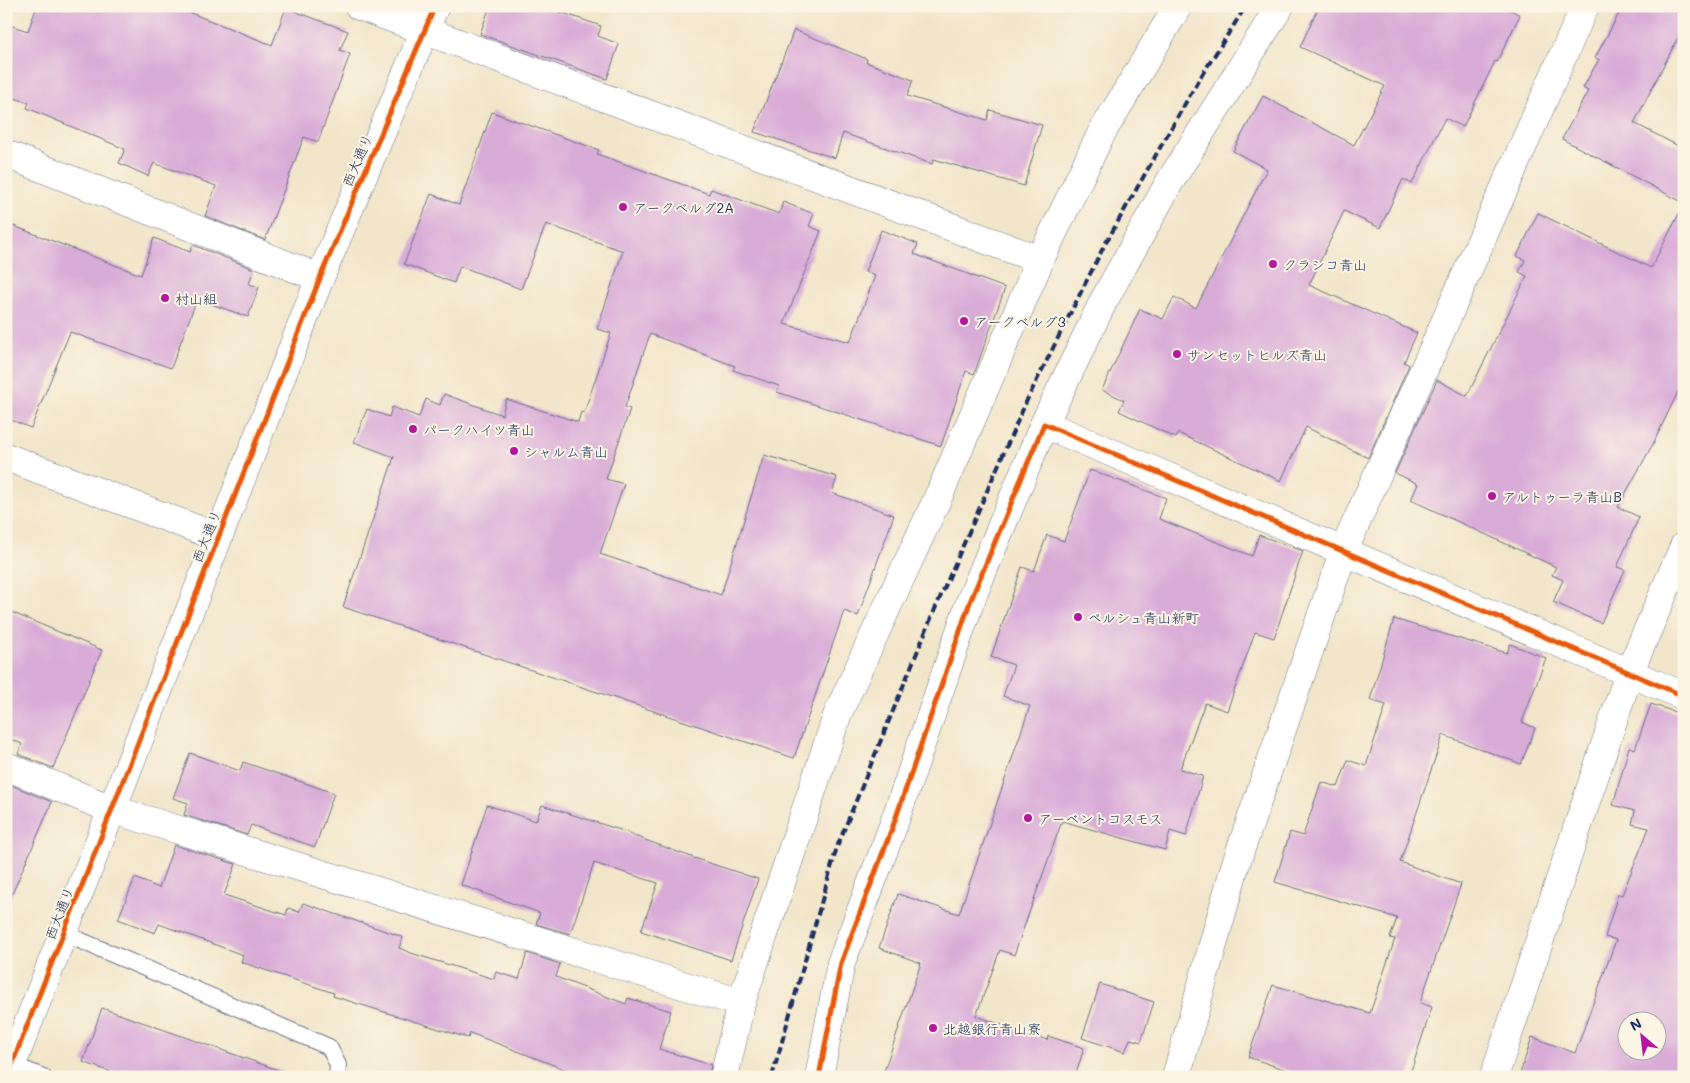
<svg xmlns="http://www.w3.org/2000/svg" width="1690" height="1083" font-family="Mali,'Klee One',sans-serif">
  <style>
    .building { fill: #d9acd8; fill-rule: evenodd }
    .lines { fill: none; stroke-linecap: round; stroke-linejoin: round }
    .service-casing { stroke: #666f84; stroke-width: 18 }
    .minor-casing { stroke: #666f84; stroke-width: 29 }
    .tertiary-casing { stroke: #666f84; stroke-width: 29 }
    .service { stroke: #fff; stroke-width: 16 }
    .minor { stroke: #fff; stroke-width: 28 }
    .tertiary { stroke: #fff; stroke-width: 28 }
    .rail { stroke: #1b2f5e; stroke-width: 4; stroke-dasharray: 8 4; stroke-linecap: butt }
    .cycleway-casing { stroke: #fcf5e5; stroke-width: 8 }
    .cycleway { stroke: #e8590c; stroke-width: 5 }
    .poi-dot { fill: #b5179e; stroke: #fcf5e5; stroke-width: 2 }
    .labels { text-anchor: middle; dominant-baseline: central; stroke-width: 4; stroke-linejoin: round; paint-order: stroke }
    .street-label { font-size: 14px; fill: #1b2f5e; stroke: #fcf5e5 }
    .poi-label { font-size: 14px; fill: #1b2f5e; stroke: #fcf5e5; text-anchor: start }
  </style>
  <rect width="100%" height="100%" fill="#fcf5e5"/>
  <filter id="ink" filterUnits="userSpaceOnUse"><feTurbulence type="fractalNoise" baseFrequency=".02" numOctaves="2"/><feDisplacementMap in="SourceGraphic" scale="10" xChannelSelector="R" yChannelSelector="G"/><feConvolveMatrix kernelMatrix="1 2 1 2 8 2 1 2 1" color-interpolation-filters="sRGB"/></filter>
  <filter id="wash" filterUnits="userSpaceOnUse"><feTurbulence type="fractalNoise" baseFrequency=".0096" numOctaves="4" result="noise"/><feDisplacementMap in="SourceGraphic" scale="20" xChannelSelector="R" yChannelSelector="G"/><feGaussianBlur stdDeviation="1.12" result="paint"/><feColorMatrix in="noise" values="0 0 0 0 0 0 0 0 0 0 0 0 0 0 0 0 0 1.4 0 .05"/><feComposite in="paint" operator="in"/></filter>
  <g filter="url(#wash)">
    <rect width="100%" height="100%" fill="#f2e6ca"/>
    <g id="blocks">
      <path class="building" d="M37 6H173L272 45 286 8 348 31 340 50 350 54 318 142 304 137 265 240 205 216 216 186 154 163 148 176 119 163 125 149 27 108 29 103 6 95V24L28 31Z
        M490 6H543L601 26 598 36 619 44 607 79 480 34Z
        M1319 6H1503L1520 15 1497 62 1495 61 1463 127 1445 118 1412 184 1403 179 1380 228 1344 211 1309 285 1417 333 1404 362 1409 365 1368 458 1306 427 1281 481 1178 433 1176 438 1119 411 1124 400 1102 390 1140 309 1163 319 1174 297 1196 308 1267 169 1233 151 1263 96 1354 145 1385 86 1300 47Z
        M1623 6H1684V26L1634 123 1684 149V203L1562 139 1588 91 1583 88 1599 59 1595 58Z
        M794 30 867 59 866 62 913 80 907 96 987 120 990 110 1042 125 1024 186 934 159 932 164 843 133 835 158 754 132Z
        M492 112 599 150 597 154 709 194 711 189 779 214 783 202 814 214 809 226 821 231 784 324 850 342 875 276 865 272 881 230 918 244 914 254 1005 288 974 374 966 371 941 446 777 392 779 386 733 370 735 366 650 334 625 407 630 409 606 479 624 484 600 554 721 595 764 455 837 477 832 493 894 515 858 616 844 611 794 758 343 607 394 457 354 442 367 409 389 417 392 407 419 417 426 399 440 405 444 394 502 415 506 399 578 422 581 412 584 413 611 333 597 329 623 251 546 224 521 289 460 266 454 283 404 264 431 194 459 205Z
        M1684 204V379L1654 442 1618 507 1639 517 1617 567 1625 570 1601 623 1553 602 1563 580 1552 575 1556 567 1411 500 1418 484 1395 473 1437 380 1467 396 1527 276 1519 272 1525 260 1517 256 1538 213 1651 268Z
        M6 223 141 275 154 238 190 252 193 245 254 269 249 284 259 287 248 317 197 299 171 368 70 332 31 428 6 418Z
        M1090 470 1166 498 1159 519 1252 556 1259 535 1303 551 1274 638 1255 632 1227 711 1205 703 1180 769 1203 776 1186 836 1170 831 1165 850 1062 821 1014 955 1000 950 976 1016 1047 1040 1048 1036 1084 1048 1075 1077H882L921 963 879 948 898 894 959 914 1030 706 1003 696 1014 665 991 657 1022 567 1034 571 1047 535 1064 541Z
        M6 610 102 650 53 768 18 754 22 744 6 737Z
        M1394 619 1507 653 1510 644 1546 658 1522 722 1535 728 1521 764 1443 735 1400 862 1461 884 1420 1003 1432 1007 1409 1077H1307L1248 1057 1273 985 1370 1013 1395 939 1390 938 1397 918 1275 882 1290 832 1303 836 1321 782 1338 787 1348 760 1366 766 1386 705 1370 700Z
        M1651 704 1684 715V1077H1519L1532 1037 1575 1053 1616 940 1605 937 1618 894 1622 895 1649 828 1632 824 1635 811 1613 805 1629 747 1635 749ZM1628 1020H1658V1050H1628Z
        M190 753 240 771 243 762 334 793 315 847 251 825 247 835 184 815 188 803 173 798Z
        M6 783 52 802 6 908Z
        M487 805 536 821 542 805 630 833 629 834 694 858 758 879 731 960 641 931 658 883 594 863 570 934 536 924 540 913 461 885Z
        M174 845 236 864 224 895 286 915 288 908 299 912 303 903 403 937 399 948 411 953 494 979 496 972 519 979 527 953 560 964 556 977 626 1004 628 998 671 1011 659 1049 711 1065 709 1077H585L470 1033 468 1038 333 996 334 993 241 962 243 955 159 924 155 933 118 919 135 878 159 888Z
        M1100 984 1154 1002 1141 1042 1130 1039 1125 1052 1082 1038Z
        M102 1008 284 1072V1077H125L83 1062Z"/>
    </g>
  </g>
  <g filter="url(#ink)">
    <use href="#blocks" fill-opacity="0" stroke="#666f84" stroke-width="1"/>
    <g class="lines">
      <defs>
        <path id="service" d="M63 933 329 1047 338 1065 337 1077
          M12 1065 43 1077"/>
        <path id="minor" d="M359 6 1040 260
          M6 154 320 278
          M1044 424 1103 302 1169 183 1280 6
          M6 457 218 537
          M6 766 111 809 741 1003
          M724 1077 741 1003 838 713 940 493 1040 260 1101 134 1178 6
          M819 1077 841 963 893 826 970 602 1044 424 1684 696
          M1176 1077 1235 866 1344 550 1585 6
          M1494 1077 1629 673 1684 546"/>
        <path id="tertiary" d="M7 1077 320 278 435 6"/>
      </defs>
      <use href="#service" class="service-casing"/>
      <use href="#minor" class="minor-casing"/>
      <use href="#tertiary" class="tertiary-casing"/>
      <use href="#service" class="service"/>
      <use href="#minor" class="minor"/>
      <use href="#tertiary" class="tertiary"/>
      <path class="rail" d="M772 1077 837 847 932 616 1027 400 1104 246 1198 81 1246 6"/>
      <defs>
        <path id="cycleway" d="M7 1077 320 278 435 6
          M819 1077 841 963 893 826 970 602 1044 424 1684 696"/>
      </defs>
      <use href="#cycleway" class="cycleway-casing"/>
      <use href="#cycleway" class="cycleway"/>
    </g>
  </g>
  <g class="poi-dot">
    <circle cx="623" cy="207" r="5"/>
    <circle cx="1273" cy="264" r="5"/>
    <circle cx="165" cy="298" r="5"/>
    <circle cx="964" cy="321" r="5"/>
    <circle cx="1177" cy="354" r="5"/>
    <circle cx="413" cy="429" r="5"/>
    <circle cx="514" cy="451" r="5"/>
    <circle cx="1492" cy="496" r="5"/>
    <circle cx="1078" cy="617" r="5"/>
    <circle cx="1028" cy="818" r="5"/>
    <circle cx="933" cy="1028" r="5"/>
  </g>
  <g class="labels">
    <g class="street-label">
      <text transform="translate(357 160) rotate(-67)">西大通り</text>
      <text transform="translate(206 536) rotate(-69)">西大通り</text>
      <text transform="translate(59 913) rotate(-69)">西大通り</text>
    </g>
    <g class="poi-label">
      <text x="633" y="207">アークベルグ2A</text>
      <text x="1283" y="264">クラシコ青山</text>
      <text x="175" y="298">村山組</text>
      <text x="974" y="321">アークベルグ3</text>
      <text x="1187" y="354">サンセットヒルズ青山</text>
      <text x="423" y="429">パークハイツ青山</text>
      <text x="524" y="451">シャルム青山</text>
      <text x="1502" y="496">アルトゥーラ青山B</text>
      <text x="1088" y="617">ペルシュ青山新町</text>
      <text x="1038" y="818">アーベントコスモス</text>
      <text x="943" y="1028">北越銀行青山寮</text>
    </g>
  </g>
  <rect width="1690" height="1083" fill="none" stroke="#fcf5e5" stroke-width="25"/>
  <g transform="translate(1642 1036) rotate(332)"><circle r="24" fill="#fcf5e5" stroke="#a2a6af"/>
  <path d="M0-4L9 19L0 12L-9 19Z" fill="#b5179e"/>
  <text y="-8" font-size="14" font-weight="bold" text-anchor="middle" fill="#1b2f5e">N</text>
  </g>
</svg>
